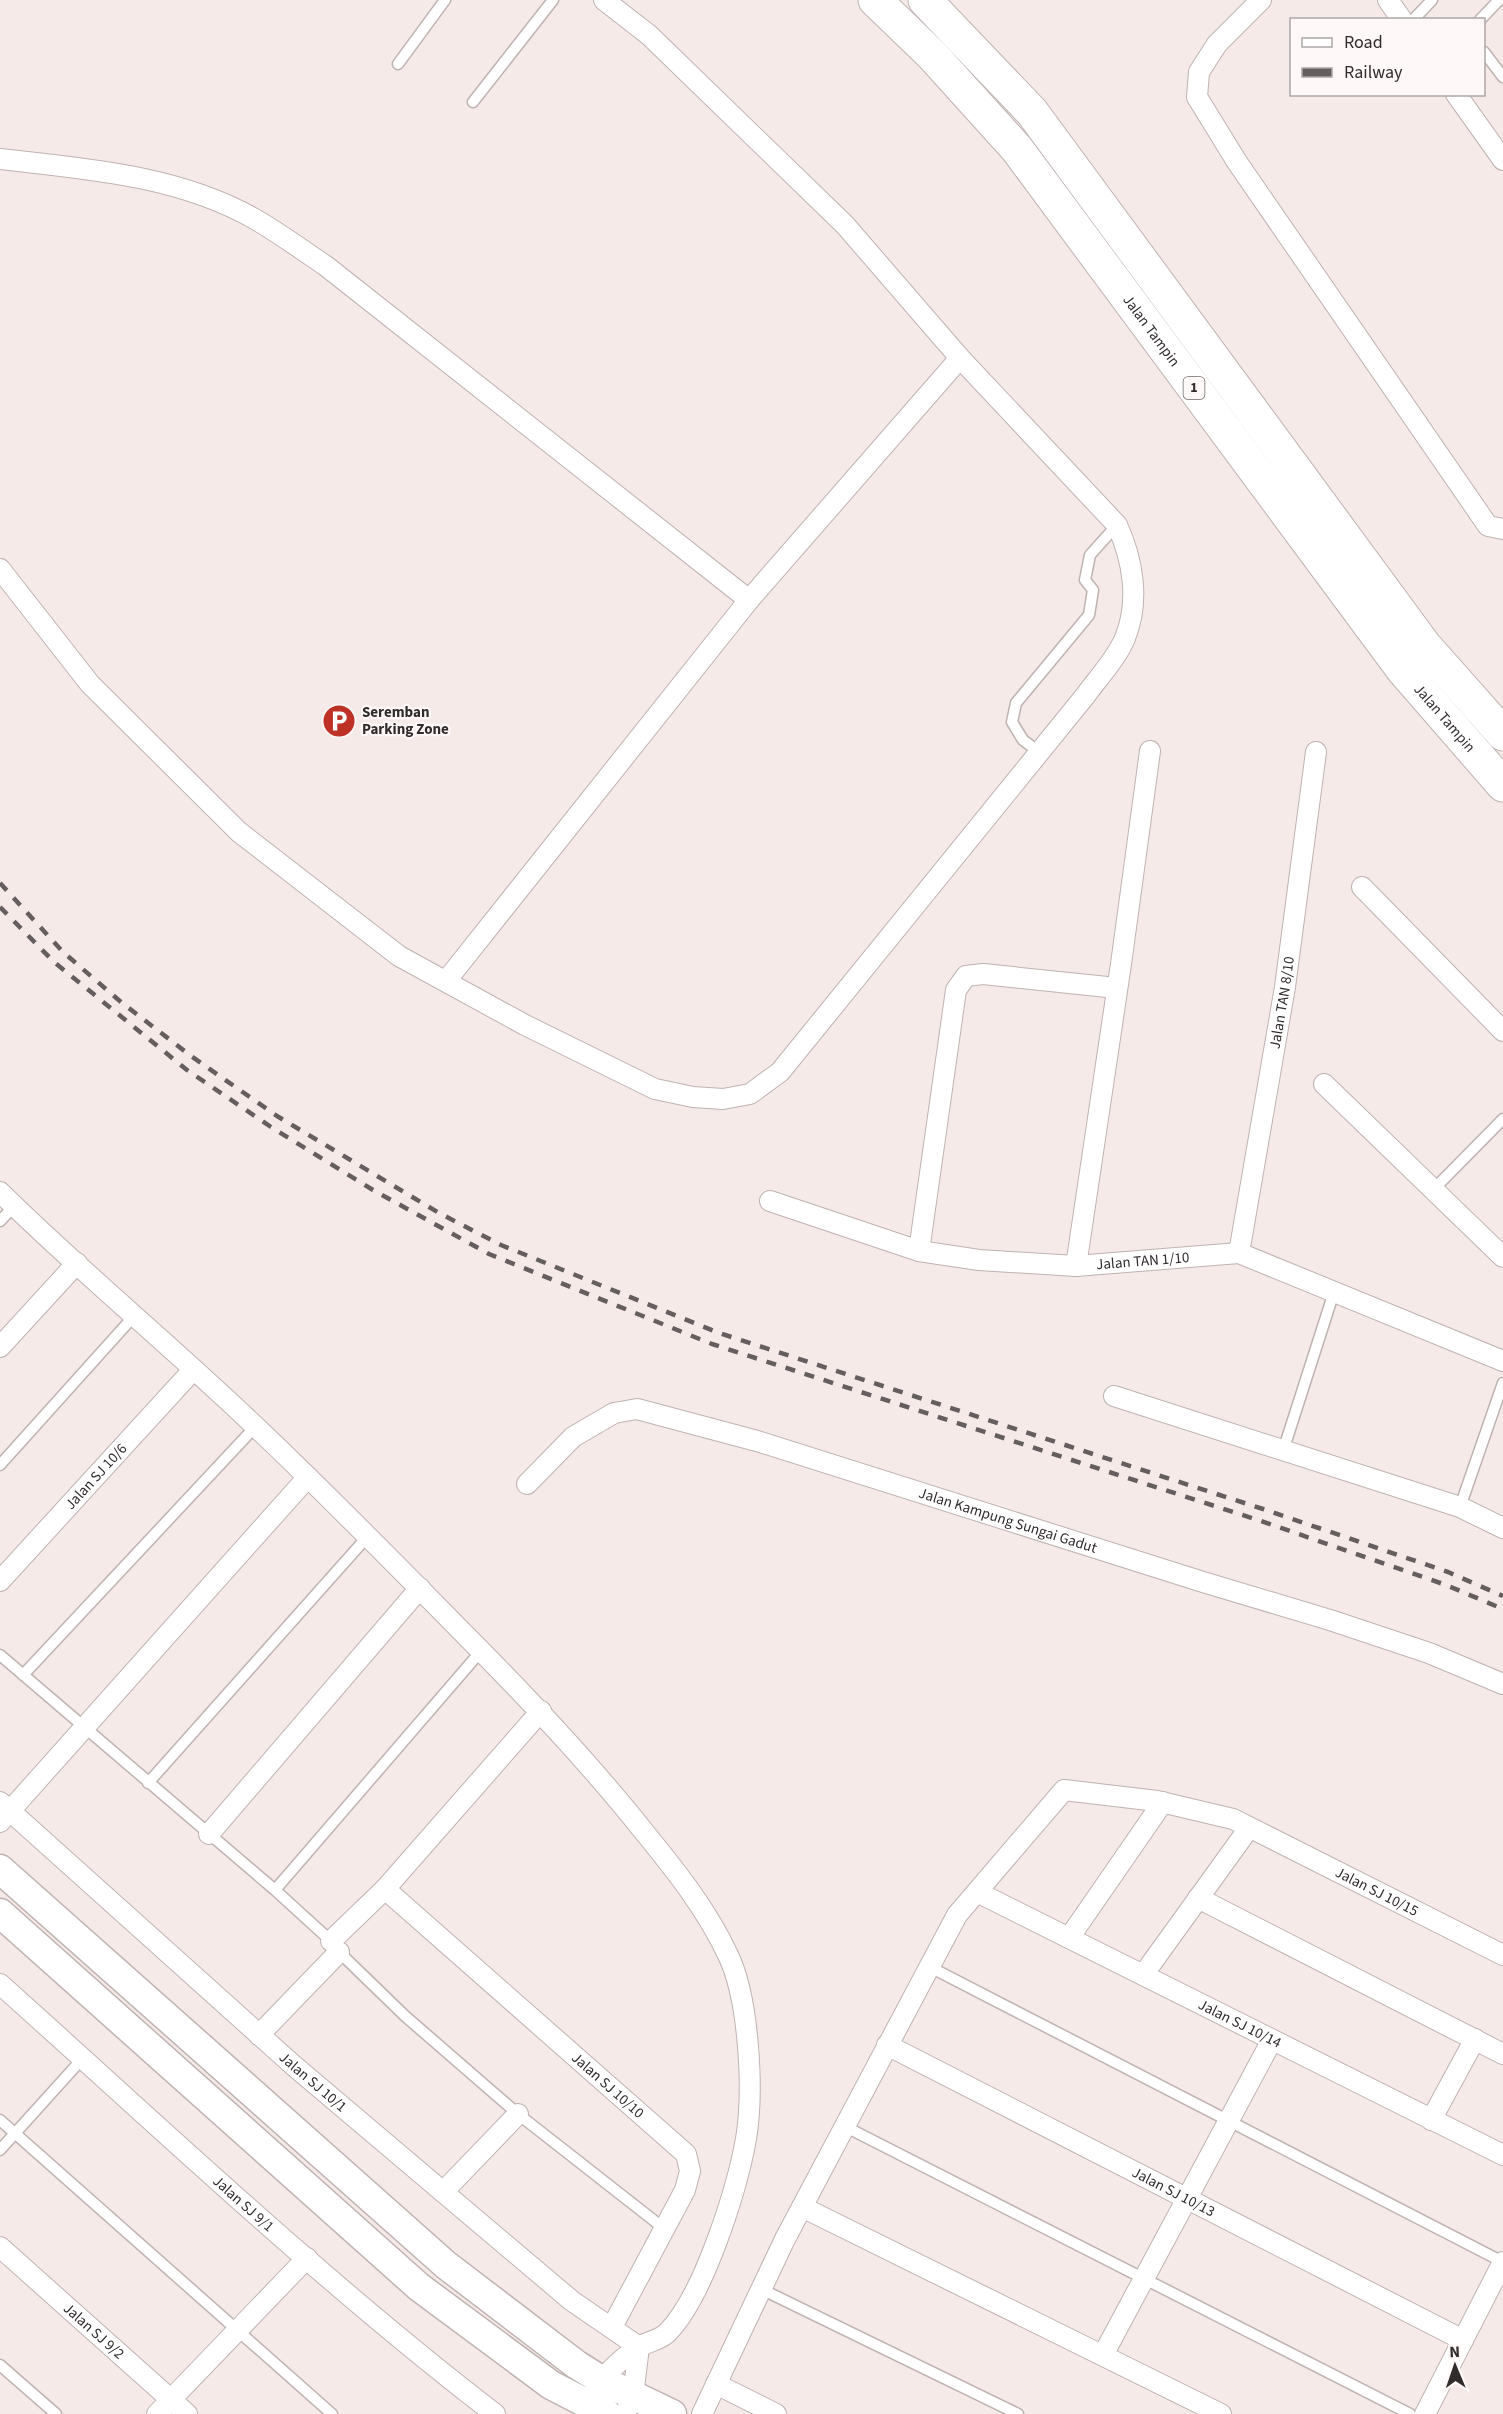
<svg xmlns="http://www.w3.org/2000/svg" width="1503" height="2414" font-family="'Source Sans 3',sans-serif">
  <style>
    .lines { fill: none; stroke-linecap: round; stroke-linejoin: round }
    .lane-casing { stroke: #beb3b1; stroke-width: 13 }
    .street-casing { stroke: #beb3b1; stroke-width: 22 }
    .secondary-casing { stroke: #beb3b1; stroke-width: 31 }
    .highway-casing { stroke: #beb3b1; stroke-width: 35 }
    .lane { stroke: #fff; stroke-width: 10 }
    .street { stroke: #fff; stroke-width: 20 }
    .secondary { stroke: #fff; stroke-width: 28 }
    .highway { stroke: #fff; stroke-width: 33 }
    .rail { stroke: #655e5e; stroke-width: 4.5; stroke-dasharray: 10 10; stroke-linecap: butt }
    .labels { text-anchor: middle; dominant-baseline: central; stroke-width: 4.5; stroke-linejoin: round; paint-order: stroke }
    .shield { fill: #fef9f8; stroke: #6e6a69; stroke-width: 1.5 }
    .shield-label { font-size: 14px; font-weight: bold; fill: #312c2c }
    .street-label { font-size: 15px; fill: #312c2c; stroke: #fef9f8 }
    .poi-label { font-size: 15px; font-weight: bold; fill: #312c2c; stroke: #fef9f8; text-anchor: start }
  </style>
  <rect width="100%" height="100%" fill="#f6eae8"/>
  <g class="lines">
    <defs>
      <path id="lane" d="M1413 20 1432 0
        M1480 20 1499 0
        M1484 52 1503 77
        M398 64 445 0
        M473 102 553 0
        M1039 752 1023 740 1012 722 1016 703 1089 615 1093 590 1085 580 1090 555 1117 525
        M1433 1190 1503 1119
        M0 1221 14 1206
        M1283 1451 1334 1292
        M0 1465 134 1316
        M1460 1507 1503 1383
        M0 1655 275 1890 331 1941 339 1952 405 2016 518 2114 666 2230
        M23 1675 256 1426
        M148 1783 368 1536
        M275 1890 481 1651
        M928 1966 1503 2262
        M0 2120 332 2414
        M844 2126 1410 2414
        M0 2150 83 2058
        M761 2289 1018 2414
        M0 2365 56 2414"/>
      <g id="street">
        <path d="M1261 0 1217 44 1199 72 1197 97 1237 162 1488 526 1503 529"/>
        <path d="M1388 0 1402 20"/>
        <path d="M1456 94 1503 160"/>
        <path d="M0 159C86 169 176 175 253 218 278 232 302 250 326 266L749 600"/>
        <path d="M0 569 90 684 239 832 399 956 525 1025 655 1089 693 1097 723 1099 750 1094 780 1072 1085 696C1098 678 1117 658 1125 638 1140 601 1133 560 1117 525L960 358 845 225 649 35 604 0"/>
        <path d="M1362 887 1503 1031"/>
        <path d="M446 981 749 600 960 358"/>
        <path d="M1324 1084 1503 1257"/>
        <path d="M0 1192C83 1274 174 1348 258 1429 335 1502 409 1578 484 1654 541 1712 595 1770 645 1833 676 1871 707 1910 728 1955 749 1998 754 2091 746 2139 737 2189 704 2295 668 2332 662 2339 650 2341 641 2346 625 2355 606 2373 596 2388"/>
        <path id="s1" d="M770 1201 919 1251 979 1260 1076 1266 1239 1253 1503 1361"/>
        <path d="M919 1251 956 990 966 976 983 974 1117 988"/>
        <path id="s2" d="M1239 1253 1285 987 1316 752"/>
        <path d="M1076 1266 1121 964 1150 751"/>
        <path d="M0 1347 77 1263"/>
        <path d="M1114 1396 1460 1507 1503 1528"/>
        <path id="s3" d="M527 1484 573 1437 614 1413 637 1409 757 1441 1203 1582 1330 1620 1429 1653 1503 1684"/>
        <path id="s4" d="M0 1581 193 1370"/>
        <path id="s5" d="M0 1802 293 2065 572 2301 639 2347"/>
        <path d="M0 1822 308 1477"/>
        <path d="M209 1834 420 1588"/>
        <path id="s6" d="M385 1889 686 2154 690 2171 685 2190 612 2327"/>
        <path id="s7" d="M977 1892 1503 2155"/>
        <path d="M1198 1898 1503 2054"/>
        <path d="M1069 1938 1163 1802"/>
        <path d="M331 1941 385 1889 541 1711"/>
        <path d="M1143 1975 1249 1828"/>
        <path id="s8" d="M0 1984C163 2130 322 2281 495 2414"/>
        <path d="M259 2035 339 1952"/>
        <path id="s9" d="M887 2045 1463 2340"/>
        <path d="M1431 2120 1475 2039"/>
        <path d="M443 2192 518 2114"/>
        <path d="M802 2207 1221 2414"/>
        <path id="s10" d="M0 2247 187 2414"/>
        <path d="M1103 2355 1272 2040"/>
        <path d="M716 2384 776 2414"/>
        <path d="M157 2414 307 2258"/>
        <path d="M625 2414 633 2396 639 2347"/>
        <path id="s11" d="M702 2414 785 2239 957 1915 1064 1790 1157 1801 1233 1819 1503 1955"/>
        <path d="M1425 2414 1503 2262"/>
      </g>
      <path id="secondary" d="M0 1869 446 2265 577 2365 601 2380 672 2414
        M0 1913 419 2287 551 2385 607 2414"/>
      <g id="highway">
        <path id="s12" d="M875 0 933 56 1017 149 1403 670 1503 785"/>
        <path d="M925 0 1032 112 1425 646 1503 734"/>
      </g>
    </defs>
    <use href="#lane" class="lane-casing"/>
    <use href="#street" class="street-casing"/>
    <use href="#secondary" class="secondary-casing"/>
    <use href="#highway" class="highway-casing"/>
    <use href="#lane" class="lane"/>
    <use href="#street" class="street"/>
    <use href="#secondary" class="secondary"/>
    <use href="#highway" class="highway"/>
    <path class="rail" d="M0 883 63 952 121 1002 191 1056 277 1116 439 1213 501 1245 719 1333 1263 1509 1448 1572 1503 1596
      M0 907 54 962 187 1070 271 1127 373 1190 489 1254 712 1344 1258 1520 1446 1585 1503 1609"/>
  </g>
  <defs>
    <symbol id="parking-disc" viewBox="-11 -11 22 22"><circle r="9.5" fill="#be3127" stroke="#fef9f8"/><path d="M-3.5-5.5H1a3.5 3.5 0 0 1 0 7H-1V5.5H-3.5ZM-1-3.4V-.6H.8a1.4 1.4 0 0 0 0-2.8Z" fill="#fff"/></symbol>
  </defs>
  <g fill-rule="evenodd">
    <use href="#parking-disc" x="320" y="702" width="38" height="38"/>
  </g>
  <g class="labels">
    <rect class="shield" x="1183.5" y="377" width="21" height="22" rx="4.5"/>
    <g class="shield-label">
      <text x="1194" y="388">1</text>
    </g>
    <g class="street-label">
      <text stroke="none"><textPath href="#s12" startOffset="432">Jalan Tampin</textPath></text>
      <text stroke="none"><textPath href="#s12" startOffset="918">Jalan Tampin</textPath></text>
      <text stroke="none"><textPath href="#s2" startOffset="254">Jalan TAN 8/10</textPath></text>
      <text stroke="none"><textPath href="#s1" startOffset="382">Jalan TAN 1/10</textPath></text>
      <text stroke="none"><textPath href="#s4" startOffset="142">Jalan SJ 10/6</textPath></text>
      <text stroke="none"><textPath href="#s3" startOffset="524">Jalan Kampung Sungai Gadut</textPath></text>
      <text stroke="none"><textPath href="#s11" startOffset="1058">Jalan SJ 10/15</textPath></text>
      <text stroke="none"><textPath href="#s7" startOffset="294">Jalan SJ 10/14</textPath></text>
      <text stroke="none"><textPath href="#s5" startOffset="420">Jalan SJ 10/1</textPath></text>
      <text stroke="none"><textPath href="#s6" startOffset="297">Jalan SJ 10/10</textPath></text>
      <text stroke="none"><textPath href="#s9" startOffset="322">Jalan SJ 10/13</textPath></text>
      <text stroke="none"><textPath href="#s8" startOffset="328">Jalan SJ 9/1</textPath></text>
      <text stroke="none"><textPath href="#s10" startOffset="126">Jalan SJ 9/2</textPath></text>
    </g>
    <g class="poi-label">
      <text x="362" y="712">Seremban<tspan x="362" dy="17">Parking Zone</tspan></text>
    </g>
  </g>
  <rect x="1290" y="18" width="195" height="78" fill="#fef9f8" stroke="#aca7a6" stroke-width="1.5"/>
  <rect x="1302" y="38" width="30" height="9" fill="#ffffff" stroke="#aca7a6" stroke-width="1.5"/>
  <text x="1344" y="48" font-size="18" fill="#312c2c">Road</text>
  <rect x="1302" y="68" width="30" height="9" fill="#655e5e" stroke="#aca7a6" stroke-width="1.5"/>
  <text x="1344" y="78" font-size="18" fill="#312c2c">Railway</text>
  <g transform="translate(1455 2366) rotate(358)" stroke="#fef9f8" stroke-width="4.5" paint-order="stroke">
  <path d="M0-4.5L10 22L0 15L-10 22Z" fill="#312c2c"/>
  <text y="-9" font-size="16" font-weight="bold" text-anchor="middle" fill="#312c2c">N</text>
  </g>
</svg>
